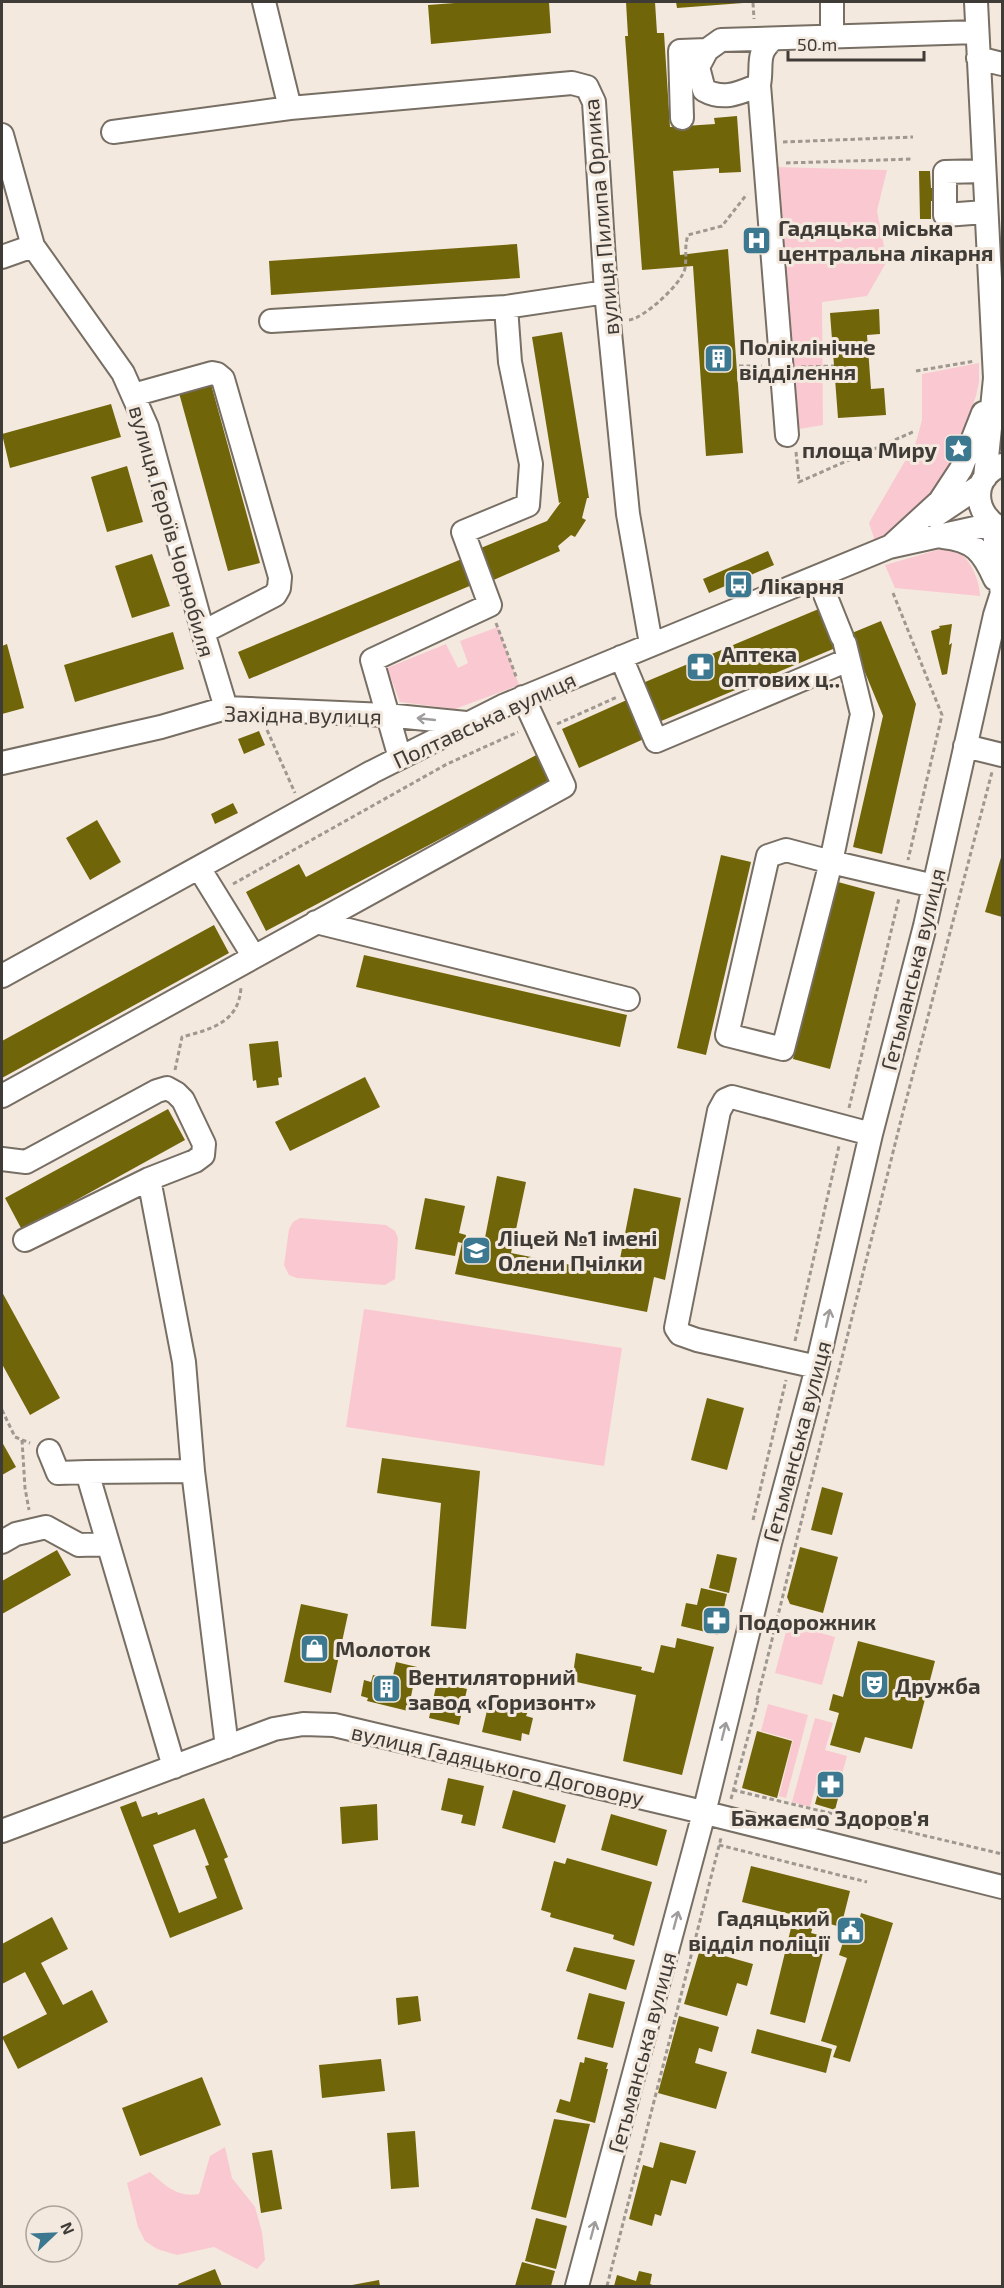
<svg xmlns="http://www.w3.org/2000/svg" width="1004" height="2288" font-family="'Exo 2',sans-serif">
  <style>
    .green { fill: #fac8d1 }
    .building { fill: #71650a; fill-rule: evenodd }
    .lines { fill: none; stroke-linecap: round; stroke-linejoin: round }
    .minor-casing { stroke: #776e64; stroke-width: 26 }
    .path { stroke: #9f9890; stroke-width: 3; stroke-dasharray: 4.5 3; stroke-linecap: butt }
    .minor { stroke: #fff; stroke-width: 22 }
    .oneway { stroke: #9f9d9b }
    .labels { text-anchor: middle; dominant-baseline: central; stroke-width: 6; stroke-linejoin: round; paint-order: stroke }
    .street-label { font-size: 22px; fill: #3f3b37; stroke: #f4e9de }
    .poi-label { font-size: 22px; font-weight: bold; fill: #3f3b37; stroke: #f4e9de; text-anchor: start }
  </style>
  <rect width="100%" height="100%" fill="#f4e9de"/>
  <path class="green" d="M775 167 887 170 877 211 887 261 867 296 822 302 823 425 799 429Z
    M979 363V382L976 396 957 450 941 482 921 512 876 544 869 523 916 442 922 420V374Z
    M941 549C946 549 952 549 956 551 970 557 980 581 980 596L895 588 885 565Z
    M498 627 519 685 455 709 400 702 387 668 446 644 458 668 468 663 460 641Z
    M300 1218 386 1225 395 1231 398 1238 395 1279 385 1285 297 1278 289 1275 284 1265 289 1229 293 1222Z
    M364 1309 622 1348 604 1466 346 1427Z
    M788 1624 835 1637 822 1685 775 1673Z
    M768 1704 808 1715 786 1798 779 1796 793 1740 761 1731Z
    M815 1718 833 1723 825 1750 847 1756 840 1781 818 1776 810 1807 792 1802Z
    M225 2147 232 2178 255 2207 262 2232 265 2260 257 2269 214 2247 177 2255 157 2249 145 2241 138 2227 127 2183 150 2172C165 2185 177 2198 199 2194L210 2156Z"/>
  <path class="building" d="M468 2H549L551 33 431 44 428 5Z
    M626 2H655L657 33H664L670 127 715 124 714 118 737 116 741 172 719 173V168L673 171 680 255 728 249 743 453 706 456 693 266 642 270 625 36H628Z
    M676 2H743V3L677 8Z
    M919 171H930L931 188H935V201H931V219H920Z
    M517 244 520 278 271 295 269 261Z
    M879 309 880 334 867 335 871 389 884 388 886 415 838 418 830 313Z
    M562 332 589 498H587L582 518 586 520 575 537 571 535 558 546 560 551 489 582 476 550 547 521 561 502 559 503 532 337Z
    M211 384 260 563 228 571 179 393Z
    M111 404 121 437 10 468 2 434Z
    M127 466 143 522 107 532 91 477Z
    M768 551 774 565 709 593 703 579Z
    M152 554 170 606 132 618 115 566Z
    M469 556 479 582 249 679 238 652Z
    M821 608 835 640 881 621 916 704 882 854 853 847 883 716 852 641 654 724 638 685Z
    M952 624 949 645 952 643 947 674 942 675 931 631 940 628 939 626Z
    M173 632 184 669 75 702 64 665Z
    M7 644 24 708 2 714V646Z
    M629 699 646 738 579 768 562 729Z
    M259 731 265 745 244 754 238 739Z
    M542 752 556 778 266 931 246 892 299 864 306 877Z
    M233 803 238 813 215 824 211 814Z
    M97 820 121 862 90 880 66 838Z
    M1002 854V917L985 912Z
    M721 855 751 862 706 1055 677 1048Z
    M838 882 875 892 830 1069 793 1059Z
    M214 925 229 953 2 1078V1041Z
    M364 955 627 1015 620 1047 356 987Z
    M278 1041 282 1077 278 1078 279 1085 257 1088 256 1080 253 1081 249 1044Z
    M365 1077 380 1107 290 1151 275 1122Z
    M168 1109 185 1140 22 1230 5 1198Z
    M497 1176 526 1182 511 1253 617 1274 634 1188 681 1198 665 1280 654 1277 647 1312 455 1274 462 1243 458 1242 455 1256 415 1249 425 1198 465 1206 459 1233 466 1235 465 1244 483 1248Z
    M2 1292 60 1398 30 1415 2 1364Z
    M707 1398 744 1408 727 1470 691 1460Z
    M2 1442 16 1467 2 1475Z
    M382 1458 480 1471 466 1629 431 1626 441 1503 377 1493Z
    M822 1487 843 1493 832 1535 811 1530Z
    M800 1547 838 1557 823 1613 790 1604 787 1597Z
    M57 1550 71 1575 2 1614V1581Z
    M717 1554 737 1558 729 1593 709 1588Z
    M701 1588 727 1594 718 1635 681 1626 686 1603 697 1605Z
    M301 1604 348 1614 331 1693 284 1682Z
    M677 1638 714 1647 682 1775 623 1761 636 1695 572 1681 576 1653 642 1667 641 1670 654 1673 661 1645 675 1648Z
    M858 1641 935 1661 912 1749 865 1737 860 1753 830 1745 839 1713 829 1710 833 1694 843 1697Z
    M396 1662 417 1667 408 1711 367 1701 368 1698 361 1696 364 1680 371 1682 373 1675 392 1680Z
    M437 1682 467 1689 459 1725 429 1718Z
    M489 1702 528 1711 526 1716 533 1718 529 1735 522 1733 521 1741 482 1732Z
    M757 1731 792 1741 777 1798 742 1788Z
    M822 1777 842 1783 835 1810 815 1804Z
    M448 1778 484 1786 475 1826 461 1823 463 1815 441 1810Z
    M513 1790 566 1805 555 1843 502 1828Z
    M204 1798 228 1857 224 1859 243 1909 170 1938 120 1807 136 1801 142 1817 157 1812 158 1815ZM195 1829 209 1865 205 1866 217 1898 179 1913 153 1845Z
    M377 1804 378 1840 342 1844 340 1807Z
    M611 1814 667 1830 657 1866 601 1850Z
    M567 1858 652 1882 634 1946 613 1939 614 1935 550 1917 551 1913 541 1910 554 1861 565 1864Z
    M751 1866 850 1891 841 1927 815 1920 811 1933 827 1937 805 2023 770 2014 791 1928 799 1930 802 1917 742 1902Z
    M861 1913 893 1923 850 2062 833 2057 837 2046 821 2041 847 1958 839 1955 849 1923 858 1925Z
    M52 1917 68 1949 41 1963 63 2005 92 1990 108 2022 18 2069 2 2037 47 2014 25 1972 2 1984V1944Z
    M574 1947 635 1960 626 1990 566 1971Z
    M700 1949 753 1964 747 1986 737 1983 727 2016 684 2004Z
    M589 1993 625 2002 613 2048 577 2039Z
    M418 1996 421 2021 398 2025 396 1998Z
    M679 2016 719 2027 712 2052 699 2048 695 2063 727 2072 716 2109 658 2093Z
    M757 2029 832 2049 826 2073 751 2053Z
    M585 2057 608 2063 606 2069H608L595 2123 556 2112 560 2099 570 2102 580 2062 584 2063Z
    M381 2059 385 2091 322 2098 319 2065Z
    M202 2077 221 2125 140 2156 122 2108Z
    M554 2119 590 2124 566 2218 531 2209Z
    M415 2131 419 2187 391 2189 387 2133Z
    M660 2142 696 2151 686 2184 671 2180 661 2216 655 2214 652 2226 629 2219 643 2165 653 2168Z
    M272 2150 282 2209 261 2213 252 2153Z
    M536 2218 567 2226 556 2269 525 2261Z
    M522 2262 555 2271 551 2286H515Z
    M215 2269 222 2286H179L178 2284Z
    M639 2271 652 2274 650 2284 655 2286H614L617 2275 636 2281Z
    M379 2280 380 2286H352V2285Z"/>
  <g class="lines">
    <defs>
      <path id="minor" d="M264 2 290 108 572 83 587 87 594 102 606 292 628 514 651 644
        M832 2V37
        M976 2 995 378 985 478
        M773 39C755 54 763 65 759 85 739 93 724 101 704 90L698 67 707 50 721 40 977 32
        M978 58 1002 64
        M759 85 787 435
        M682 118 680 51 707 50
        M113 132 290 108
        M2 135 33 246 123 373 147 427 203 632 226 708
        M983 171 945 172V215L985 212
        M2 257 33 246
        M271 321 506 307 606 292
        M133 395 212 373 217 374 223 379 280 577 279 588 275 595 203 632
        M1002 465C970 477 973 515 1002 529
        M935 516 981 485
        M943 537C974 540 983 552 995 579
        M891 546 940 501 961 469 983 413
        M818 577 842 637
        M845 644 862 714 831 862 934 886
        M621 657 656 741 848 660
        M965 746 1002 755
        M400 758 372 660 490 605 463 532 528 505 531 464 510 362 506 307
        M2 763 161 727 226 708 386 715 466 723
        M786 850 831 862 783 1049 727 1035 768 856Z
        M199 868 254 957
        M316 922 628 999
        M2 976 372 772 503 706 889 547 993 524 1002 594
        M2 1096 564 786 523 697
        M2 1159 26 1162 157 1091 167 1088 176 1093 183 1100 204 1144 203 1155 195 1161 149 1179 25 1240
        M149 1179 184 1362 193 1471
        M817 1367 697 1340 680 1334 676 1328 719 1111 725 1100 732 1097 871 1134
        M49 1451 58 1473 87 1472
        M2 1542 16 1534 46 1527 79 1545 108 1544
        M174 1767 87 1472 193 1471 227 1747
        M2 1831 274 1729 303 1724 334 1725 686 1808 1002 1887
        M577 2286 704 1813 770 1543 815 1375 871 1134 925 926 995 615 1002 593"/>
    </defs>
    <use href="#minor" class="minor-casing"/>
    <path class="path" d="M753 3 754 19
      M783 142 913 137
      M786 163 913 159
      M629 320C643 319 683 283 685 268 687 255 684 248 688 235L722 226 747 194
      M739 366H762
      M801 367 834 366
      M916 371 975 361
      M796 452 799 482 915 431
      M893 593 942 715 908 860
      M496 623 517 679
      M557 724 617 697
      M267 730 295 793
      M233 884 447 764 518 732
      M175 1070 182 1037C211 1029 239 1023 241 987
      M849 1108 899 898
      M795 1341 839 1146
      M2 1410 15 1437 30 1443
      M22 1440 25 1488 29 1510
      M753 1520 786 1380
      M757 1700 902 1116 992 772
      M733 1790 1002 1854
      M731 1799 758 1700
      M719 1845 867 1882
      M607 2286 721 1838"/>
    <use href="#minor" class="minor"/>
  </g>
  <defs><path id="oneway-shaft" d="M-6 0H5M1.5-3L5.5 0L1.5 3" fill="none" stroke-width="1.6" stroke-linecap="round" stroke-linejoin="round" transform="scale(1.5)"/></defs>
  <g class="oneway">
    <use href="#oneway-shaft" transform="translate(426 719) rotate(-174)"/>
    <use href="#oneway-shaft" transform="translate(828 1318) rotate(-77)"/>
    <use href="#oneway-shaft" transform="translate(724 1731) rotate(-76)"/>
    <use href="#oneway-shaft" transform="translate(676 1920) rotate(-75)"/>
    <use href="#oneway-shaft" transform="translate(593 2230) rotate(-75)"/>
  </g>
  <defs>
    <symbol id="hospital-square" viewBox="-11 -11 22 22"><rect x="-9" y="-9" width="18" height="18" rx="4" fill="#3c788f" stroke="#f4e9de"/><path d="M-5-5h3v3.5h4V-5h3V5h-3V1.5h-4V5h-3Z" fill="#fff"/></symbol>
    <symbol id="building-square" viewBox="-11 -11 22 22"><rect x="-9" y="-9" width="18" height="18" rx="4" fill="#3c788f" stroke="#f4e9de"/><path d="M-4-6H4V6H1V3H-1V6H-4ZM-2.5-4.3h1.7v1.8h-1.7ZM.8-4.3h1.7v1.8H.8ZM-2.5-1h1.7V.8h-1.7ZM.8-1h1.7V.8H.8Z" fill="#fff"/></symbol>
    <symbol id="sight-square" viewBox="-11 -11 22 22"><rect x="-9" y="-9" width="18" height="18" rx="4" fill="#3c788f" stroke="#f4e9de"/><path d="M0-6L1.8-2.2L6-1.7L2.9 1.2L3.7 5.4L0 3.3L-3.7 5.4L-2.9 1.2L-6-1.7L-1.8-2.2Z" fill="#fff"/></symbol>
    <symbol id="bus-square" viewBox="-11 -11 22 22"><rect x="-9" y="-9" width="18" height="18" rx="4" fill="#3c788f" stroke="#f4e9de"/><path d="M-5-6H5V4H4V6H2V4H-2V6H-4V4H-5ZM-3.5-4V0h7V-4ZM-3.5 1.2v1.5H-2V1.2ZM2 1.2v1.5H3.5V1.2Z" fill="#fff"/></symbol>
    <symbol id="pharmacy-square" viewBox="-11 -11 22 22"><rect x="-9" y="-9" width="18" height="18" rx="4" fill="#3c788f" stroke="#f4e9de"/><path d="M-2-6h4v4h4v4h-4v4h-4v-4h-4v-4h4Z" fill="#fff"/></symbol>
    <symbol id="school-square" viewBox="-11 -11 22 22"><rect x="-9" y="-9" width="18" height="18" rx="4" fill="#3c788f" stroke="#f4e9de"/><path d="M0-5L7-2L0 1L-7-2ZM-4 1L0 2.5L4 1V4Q0 6-4 4Z" fill="#fff"/></symbol>
    <symbol id="shop-square" viewBox="-11 -11 22 22"><rect x="-9" y="-9" width="18" height="18" rx="4" fill="#3c788f" stroke="#f4e9de"/><path d="M-5-2.5h2.3a2.7 3.5 0 0 1 5.4 0H5L5.5 6h-11ZM-1.5-2.5h3a1.5 2.3 0 0 0-3 0Z" fill="#fff"/></symbol>
    <symbol id="theatre-square" viewBox="-11 -11 22 22"><rect x="-9" y="-9" width="18" height="18" rx="4" fill="#3c788f" stroke="#f4e9de"/><path d="M-5-5.5Q0-4 5-5.5V0Q5 5 0 6Q-5 5-5 0ZM-3.3-2.5H-1v1.5H-3.3ZM1-2.5H3.3v1.5H1ZM-2.8 1Q0 5.5 2.8 1Z" fill="#fff"/></symbol>
    <symbol id="civic-square" viewBox="-11 -11 22 22"><rect x="-9" y="-9" width="18" height="18" rx="4" fill="#3c788f" stroke="#f4e9de"/><path d="M-.6-6.5H3V-4.5H.6V-3L4-1V1h2V6H-6V1h2V-1L-.6-3ZM-1.2 2.5V6h2.4V2.5Z" fill="#fff"/></symbol>
  </defs>
  <g fill-rule="evenodd">
    <use href="#hospital-square" x="740" y="224" width="33" height="33"/>
    <use href="#building-square" x="702" y="342" width="33" height="33"/>
    <use href="#sight-square" x="942" y="432" width="33" height="33"/>
    <use href="#bus-square" x="722" y="568" width="33" height="33"/>
    <use href="#pharmacy-square" x="684" y="650" width="33" height="33"/>
    <use href="#school-square" x="460" y="1234" width="33" height="33"/>
    <use href="#pharmacy-square" x="700" y="1604" width="33" height="33"/>
    <use href="#shop-square" x="298" y="1632" width="33" height="33"/>
    <use href="#theatre-square" x="858" y="1668" width="33" height="33"/>
    <use href="#building-square" x="370" y="1672" width="33" height="33"/>
    <use href="#pharmacy-square" x="814" y="1768" width="33" height="33"/>
    <use href="#civic-square" x="834" y="1914" width="33" height="33"/>
  </g>
  <g class="labels">
    <g class="street-label">
      <text transform="translate(600 217) rotate(-95)">вулиця Пилипа Орлика</text>
      <text transform="translate(173 531) rotate(74)">вулиця Героїв Чорнобиля</text>
      <text transform="translate(303 714) rotate(1)">Західна вулиця</text>
      <text transform="translate(484 719) rotate(-25)">Полтавська вулиця</text>
      <text transform="translate(912 969) rotate(-76)">Гетьманська вулиця</text>
      <text transform="translate(796 1441) rotate(-75)">Гетьманська вулиця</text>
      <text transform="translate(498 1764) rotate(13)">вулиця Гадяцького Договору</text>
      <text transform="translate(641 2052) rotate(-75)">Гетьманська вулиця</text>
    </g>
    <g class="poi-label">
      <text x="778" y="227">Гадяцька міська<tspan x="778" dy="25">центральна лікарня</tspan></text>
      <text x="739" y="346">Поліклінічне<tspan x="739" dy="25">відділення</tspan></text>
      <text x="937" y="449" text-anchor="end">площа Миру</text>
      <text x="759" y="585">Лікарня</text>
      <text x="721" y="653">Аптека<tspan x="721" dy="25">оптових ц‥</tspan></text>
      <text x="498" y="1237">Ліцей №1 імені<tspan x="498" dy="25">Олени Пчілки</tspan></text>
      <text x="738" y="1621">Подорожник</text>
      <text x="335" y="1648">Молоток</text>
      <text x="408" y="1676">Вентиляторний<tspan x="408" dy="25">завод «Горизонт»</tspan></text>
      <text x="895" y="1685">Дружба</text>
      <text x="830" y="1817" text-anchor="middle">Бажаємо Здоров'я</text>
      <text x="830" y="1917" text-anchor="end">Гадяцький<tspan x="830" dy="25">відділ поліції</tspan></text>
    </g>
  </g>
  <rect width="1004" height="2288" fill="none" stroke="#3f3b37" stroke-width="6"/>
  <g transform="translate(54 2234) rotate(67)"><circle r="28" fill="#f4e9de" stroke="#aca39b" stroke-width="1.5"/>
  <path d="M0-4.5L10 22L0 15L-10 22Z" fill="#3c788f"/>
  <text y="-9" font-size="16" font-weight="bold" text-anchor="middle" fill="#3f3b37">N</text>
  </g>
  <path d="M788 51v9h136v-9" fill="none" stroke="#3f3b37" stroke-width="3"/>
  <text x="797" y="51" font-size="18" fill="#3f3b37" stroke="#f4e9de" stroke-width="4.5" paint-order="stroke">50 m</text>
</svg>
